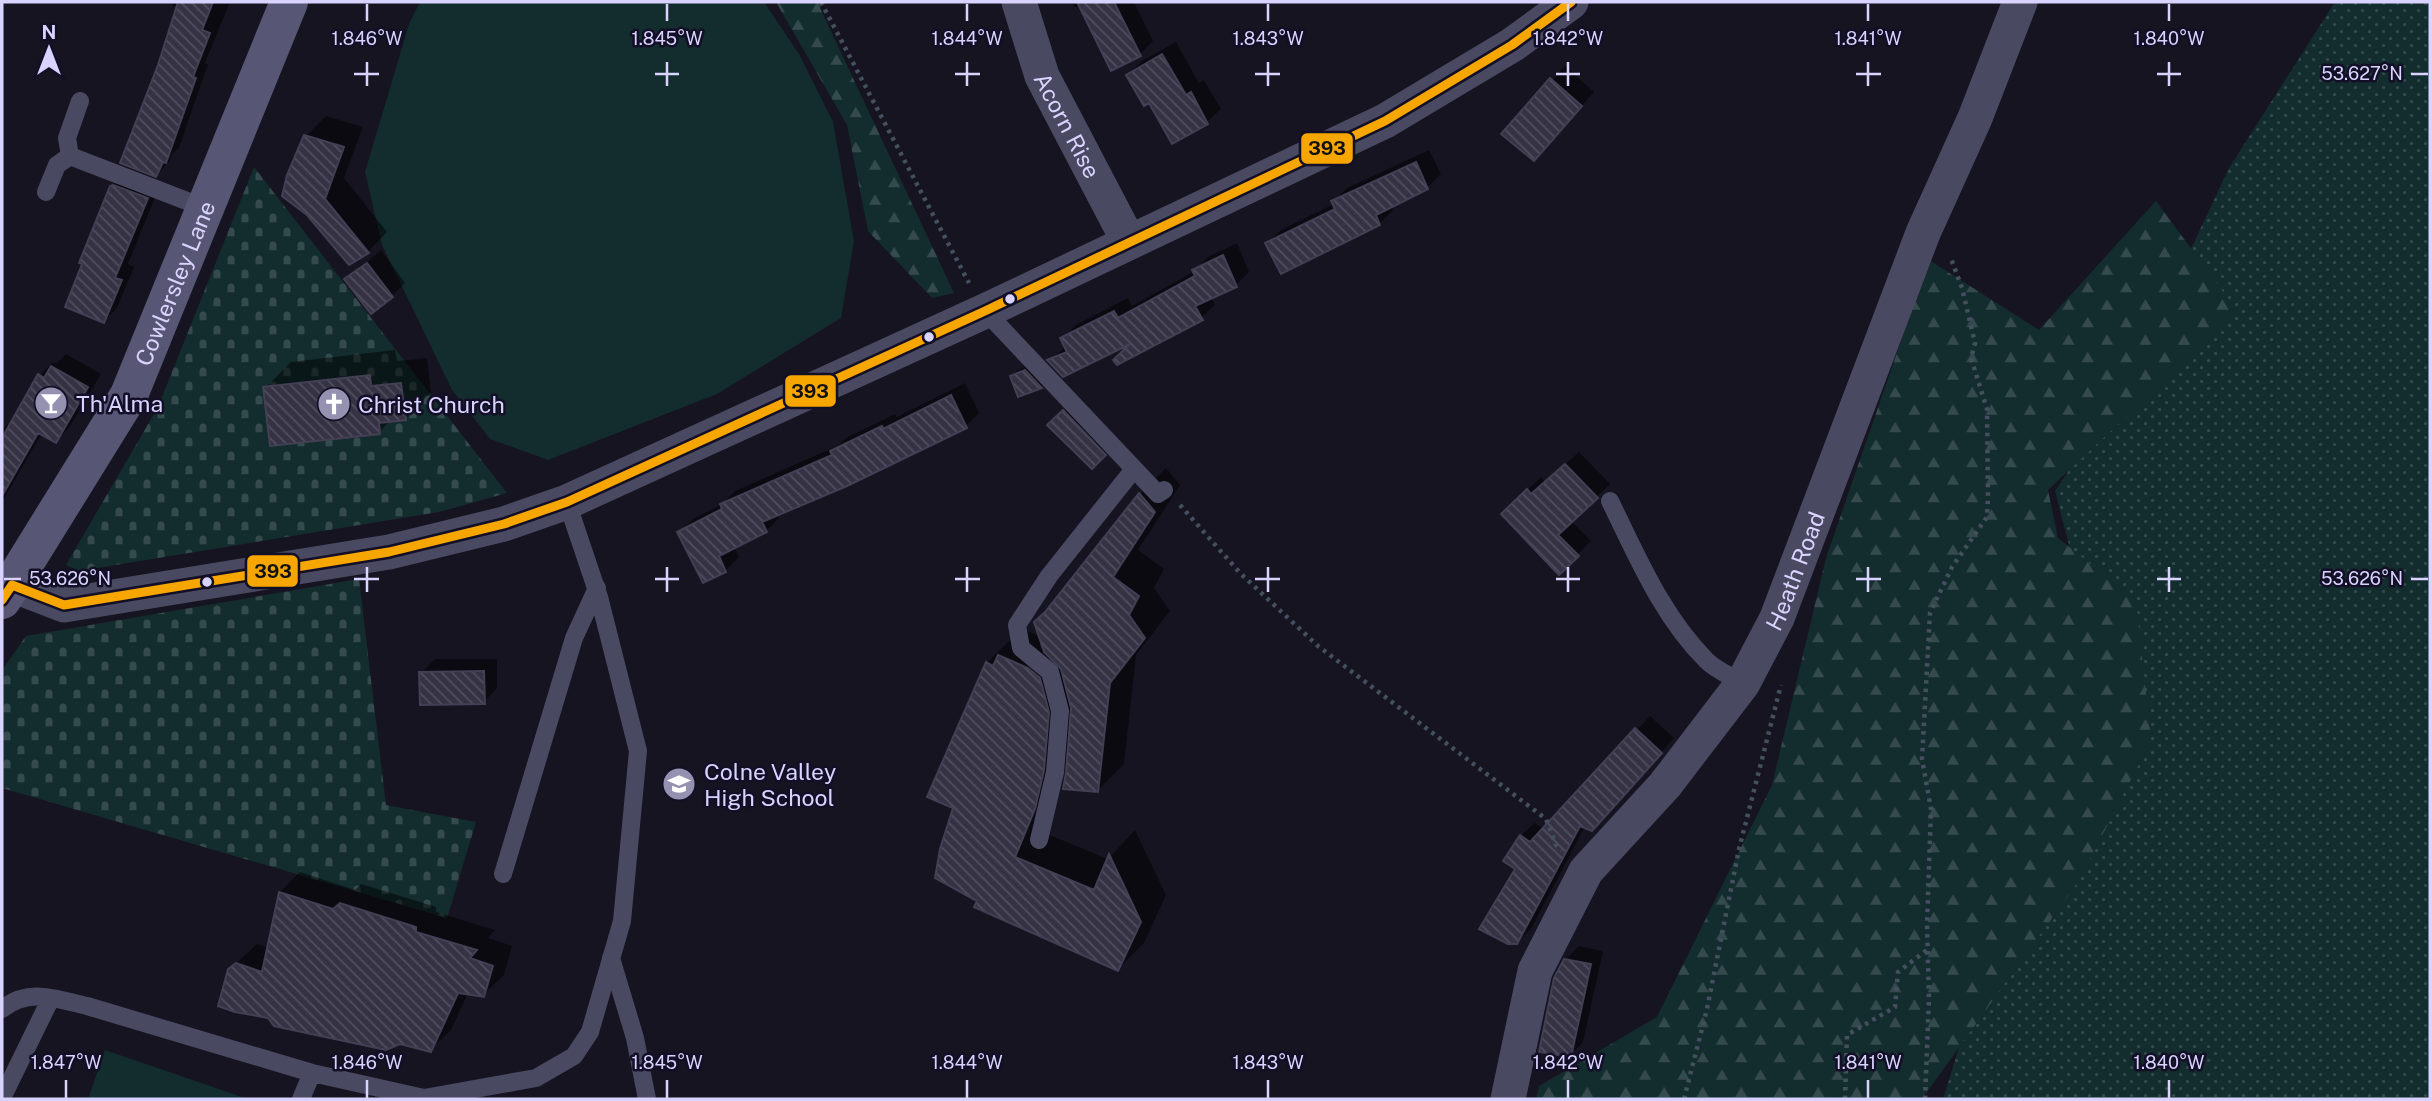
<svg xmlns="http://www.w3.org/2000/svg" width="2432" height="1101" font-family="'Public Sans',sans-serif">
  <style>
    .grass { fill: url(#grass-dots) }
    .forest { fill: url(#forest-firs) }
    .cemetery { fill: url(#cemetery-stones) }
    .park { fill: #132c2d }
    .shadow { fill: #0007 }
    .building { fill: url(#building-back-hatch); stroke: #433f54; stroke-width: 2 }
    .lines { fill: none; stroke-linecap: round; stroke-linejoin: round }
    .path { stroke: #44505f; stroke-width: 4.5; stroke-dasharray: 3.5 5; stroke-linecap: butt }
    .lane { stroke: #4a4962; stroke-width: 18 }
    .street { stroke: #4a4962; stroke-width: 35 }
    .secondary { stroke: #575674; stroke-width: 38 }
    .bus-1-casing { stroke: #130f26; stroke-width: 14 }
    .bus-1 { stroke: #f7a600; stroke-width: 9 }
    .ticks { fill: none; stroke: #d9d4ff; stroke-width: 2.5 }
    .bus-dot { fill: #d9d4ff; stroke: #130f26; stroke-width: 2.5 }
    .labels { text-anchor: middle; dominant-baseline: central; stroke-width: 5; stroke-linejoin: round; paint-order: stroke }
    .street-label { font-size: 23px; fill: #d9d4ff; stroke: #130f26 }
    .poi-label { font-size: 23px; fill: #d9d4ff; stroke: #130f26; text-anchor: start }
    .ticks-label { font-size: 18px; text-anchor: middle; fill: #d9d4ff; stroke: #130f26; stroke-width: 5; stroke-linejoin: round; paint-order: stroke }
    .line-badge { stroke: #130f26; stroke-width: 2.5 }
    .pale-badge-label { font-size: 19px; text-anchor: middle; font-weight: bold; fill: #111 }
  </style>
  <defs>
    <pattern id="grass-dots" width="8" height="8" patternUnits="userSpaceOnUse" patternTransform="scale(1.75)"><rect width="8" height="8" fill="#132c2d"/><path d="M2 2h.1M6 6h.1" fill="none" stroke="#354a4c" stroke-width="1.8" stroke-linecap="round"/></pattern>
    <pattern id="forest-firs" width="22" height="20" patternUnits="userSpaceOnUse" patternTransform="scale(1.75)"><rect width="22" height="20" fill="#132c2d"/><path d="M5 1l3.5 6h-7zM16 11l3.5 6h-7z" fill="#354a4c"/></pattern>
    <pattern id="cemetery-stones" width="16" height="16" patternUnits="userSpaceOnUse" patternTransform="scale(1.75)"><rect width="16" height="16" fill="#132c2d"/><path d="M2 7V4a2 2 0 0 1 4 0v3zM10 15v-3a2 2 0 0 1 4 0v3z" fill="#354a4c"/></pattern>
    <pattern id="building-back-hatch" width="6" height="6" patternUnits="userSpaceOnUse" patternTransform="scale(1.75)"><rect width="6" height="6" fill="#343243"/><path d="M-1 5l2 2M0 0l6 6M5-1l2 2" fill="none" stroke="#514f5f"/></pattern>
  </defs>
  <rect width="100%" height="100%" fill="#161421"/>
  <path class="grass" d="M2335 2H2430V1099H1943L1960 1044 2108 695 2055 491 2126 387 2229 168Z"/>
  <path class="forest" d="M776 2H822L820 8 954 293 932 298 868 231 847 125Z
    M2156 201 2238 312 2048 490 2058 538 2136 600 2151 741 2078 882 1922 1099H1536L1539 1086 1657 1017 1772 785 1826 558 1929 260 2039 330Z"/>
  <path class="cemetery" d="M254 167 507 493 439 512 79 571 66 565 158 407Z
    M359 579 386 805 476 822 447 918 2 788V670L26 636Z"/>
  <path class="park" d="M420 2H764L799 54 833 122 854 241 841 318 717 394 548 460 490 439 452 390 382 245 365 172 409 24Z
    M105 1050 248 1099H88Z"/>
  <path class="shadow" d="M168 2H230L205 63 208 64 179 148 172 154 169 162 156 175 159 65 178 8Z
    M1073 2H1134L1153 41 1140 54 1081 7H1074Z
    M1176 42 1199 83 1204 80 1221 109 1207 122 1173 141 1150 101 1128 75 1142 61Z
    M1565 66 1594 92 1547 146 1504 134Z
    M326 116 363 127 344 178 387 232 368 252 309 214 306 136Z
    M1429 150 1441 174 1427 188 1391 205 1393 210 1379 224 1267 243 1281 230 1334 204 1333 202 1347 188Z
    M125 173 160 185 128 264 134 267 117 308 104 321 111 187Z
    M1237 243 1249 272 1236 285 1211 297 1215 305 1201 318 1137 339 1050 361 1066 346 1062 339 1076 325 1128 298 1132 306 1195 271 1208 257Z
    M381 250 405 283 392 296 347 279Z
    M395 350 397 361 427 358 431 392 405 419 391 420 379 432 265 388 291 362Z
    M66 354 101 374 69 428 56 441 42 433 2 502V430L8 424 11 425 40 375 53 362 56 364Z
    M1032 364 1047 381 1041 387 1019 395 1012 376 1018 370Z
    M965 383 979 413 966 426 777 514 779 518 766 531 734 547 739 557 725 571 680 532 693 519 722 504 735 491 837 446 846 438 895 414 897 417Z
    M1077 398 1118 441 1092 467 1050 425Z
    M1579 452 1610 484 1571 521 1591 541 1559 573 1503 514 1541 477 1545 482Z
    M1166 468 1180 485 1138 550 1164 569 1154 588 1170 611 1136 655 1124 764 1098 790 1068 749 1060 782 1040 831 1108 859 1135 830 1166 895 1144 943 1118 969 980 900 955 807 987 663 1013 637 1025 630 1041 637 1054 604 1140 494Z
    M435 659H497V688L484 702 421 673Z
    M1650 716 1674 738 1605 815 1585 826 1531 929 1517 942V869L1521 836 1534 823 1544 829Z
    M300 872 355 890 361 884 436 907V912L495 930 488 938 512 946 504 975 483 995 468 993 451 1030 430 1050 229 970 257 944 269 948 280 892Z
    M1579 946 1603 951 1583 1042 1570 1055 1565 960Z"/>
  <path class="building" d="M178 2H213L202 30 210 33 193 77 196 78 166 163 163 162 156 177 120 163 158 65Z
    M1077 2H1114L1141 56 1111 71Z
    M1162 54 1186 95 1191 92 1208 124 1172 144 1149 103 1144 106 1126 75Z
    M1550 78 1582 106 1534 161 1501 134Z
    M304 135 344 147 325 199 369 253 349 265 307 215 282 196 287 175Z
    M1416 162 1428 189 1376 215 1380 225 1281 274 1265 243 1335 209 1331 201Z
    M113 185 148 198 115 278 122 280 104 323 65 307 82 264 79 263 110 186Z
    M1223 255 1237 287 1195 306 1203 320 1117 365 1113 360 1130 344 1063 377 1047 360 1067 352 1060 338 1114 311 1118 318 1195 276 1192 270Z
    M367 263 393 297 371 314 344 279Z
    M51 366 88 387 56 443 38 433 2 496V438L38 374 44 378Z
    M1025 370 1042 388 1018 397 1010 376Z
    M370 375 371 386 401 383 406 420 379 423 380 434 270 446 263 387Z
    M951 395 967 428 847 486 762 522 767 532 719 556 726 572 703 583 677 532 722 509 720 504 832 455 830 451 882 426 883 429Z
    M1063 410 1106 455 1092 469 1047 425Z
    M1565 464 1598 498 1558 535 1579 556 1559 575 1501 514 1527 489 1531 494Z
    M1139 493 1155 512 1113 577 1139 596 1129 615 1145 638 1110 683 1098 792 1063 789 1066 773 1071 708 1061 669 1044 652 1034 622 1045 612Z
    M998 655 1028 668 1040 678 1049 712 1044 770 1035 809 1015 857 1094 890 1109 854 1141 922 1118 971 974 907 977 901 935 878 940 849 953 808 927 797 986 662 993 666Z
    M484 671 485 704 420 705 419 672Z
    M1635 728 1662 753 1592 831 1580 826 1517 944H1508L1479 929 1515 869 1503 861 1520 835 1530 842Z
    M279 892 333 909 340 903 416 927V932L477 950 470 958 493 966 484 997 458 993 431 1052 400 1044 386 1050 274 1026 268 1018 235 1012 218 1006 228 969 236 963 262 972Z
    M1564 959 1591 964 1571 1057 1539 1052 1554 978Z"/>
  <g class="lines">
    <path class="path" d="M821 2 969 283
      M1180 505 1240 573 1318 646 1546 819 1556 845 1562 850
      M1684 1099 1707 1009 1739 849 1781 685
      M1845 1099 1847 1035 1895 1007 1898 972 1927 950
      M1925 1099 1929 999 1927 925 1931 809 1922 759 1930 613 1952 567 1987 517 1988 498 1987 409 1971 358 1975 343 1962 288 1950 256"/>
    <path class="lane" d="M70 156 205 208
      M70 156 67 138 80 101
      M46 192 57 165 70 156
      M985 311 1158 494 1164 490
      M1610 501C1637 556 1662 616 1706 660 1715 670 1731 676 1743 683
      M1039 840 1055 772 1060 711 1050 672 1021 648 1017 625 1049 576 1134 469
      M503 874 574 638 597 588
      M611 958 635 1038 647 1099
      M2 1009C29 987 56 999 87 1006L312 1073 424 1098 536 1078 574 1056 590 1032 622 921 638 751 599 597 567 502
      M2 1098 51 998
      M301 1099 312 1073"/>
    <g class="street">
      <path id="s1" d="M1019 2 1042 76 1129 242"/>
      <path d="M12 585 64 605 389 552 504 524 567 502 985 311 1385 121 1512 45 1571 2"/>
      <path id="s2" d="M1508 1099 1535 971 1586 871 1665 785 1743 683 1777 618 1923 233 1975 118 2020 2"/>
    </g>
    <path class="secondary" id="s3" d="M2 600 129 395 289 2"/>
    <defs>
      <path id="bus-1" d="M2 600 12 585 64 605 389 552 504 524 567 502 985 311 1385 121 1512 45 1571 2"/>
    </defs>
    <use href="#bus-1" class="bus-1-casing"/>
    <use href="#bus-1" class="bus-1"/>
  </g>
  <path class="ticks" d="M367 4V21M667 4V21M967 4V21M1268 4V21M1568 4V21M1868 4V21M2169 4V21M367 62V86M667 62V86M967 62V86M1268 62V86M1568 62V86M1868 62V86M2169 62V86M354 74H379M655 74H679M955 74H980M1255 74H1280M1556 74H1580M1856 74H1881M2157 74H2181M2411 74H2428M367 567V592M667 567V592M967 567V592M1268 567V592M1568 567V592M1868 567V592M2169 567V592M4 579H21M354 579H379M655 579H679M955 579H980M1255 579H1280M1556 579H1580M1856 579H1881M2157 579H2181M2411 579H2428M66 1080V1098M367 1080V1098M667 1080V1098M967 1080V1098M1268 1080V1098M1568 1080V1098M1868 1080V1098M2169 1080V1098"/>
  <defs>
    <symbol id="bar-disc" viewBox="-11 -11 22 22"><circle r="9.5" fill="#9591b1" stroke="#130f26"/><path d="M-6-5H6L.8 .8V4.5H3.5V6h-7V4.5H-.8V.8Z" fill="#fff"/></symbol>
    <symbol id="church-disc" viewBox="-11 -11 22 22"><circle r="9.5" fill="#9591b1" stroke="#130f26"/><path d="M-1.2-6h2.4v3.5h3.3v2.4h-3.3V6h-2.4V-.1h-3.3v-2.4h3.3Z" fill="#fff"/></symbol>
    <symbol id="school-disc" viewBox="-11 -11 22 22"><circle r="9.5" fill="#9591b1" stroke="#130f26"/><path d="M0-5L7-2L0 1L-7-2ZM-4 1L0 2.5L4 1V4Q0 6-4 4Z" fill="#fff"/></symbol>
  </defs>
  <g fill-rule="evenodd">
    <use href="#bar-disc" x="32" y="384" width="38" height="38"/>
    <use href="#church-disc" x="315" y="385" width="38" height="38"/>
    <use href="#school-disc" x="660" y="765" width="38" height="38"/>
  </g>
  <g class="bus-dot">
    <circle cx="1010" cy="299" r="6"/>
    <circle cx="929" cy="337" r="6"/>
    <circle cx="207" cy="582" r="6"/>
  </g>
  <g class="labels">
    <g class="street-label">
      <text stroke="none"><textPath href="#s1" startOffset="133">Acorn Rise</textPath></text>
      <text stroke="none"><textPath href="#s3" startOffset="362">Cowlersley Lane</textPath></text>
      <text stroke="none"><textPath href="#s2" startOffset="612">Heath Road</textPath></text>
    </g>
    <g class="poi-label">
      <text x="76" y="403">Th'Alma</text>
      <text x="358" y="404">Christ Church</text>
      <text x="704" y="771">Colne Valley<tspan x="704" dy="26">High School</tspan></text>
    </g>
  </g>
  <g class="ticks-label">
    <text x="367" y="45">1.846°W</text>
    <text x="667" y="45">1.845°W</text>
    <text x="967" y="45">1.844°W</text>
    <text x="1268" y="45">1.843°W</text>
    <text x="1568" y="45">1.842°W</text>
    <text x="1868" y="45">1.841°W</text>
    <text x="2169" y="45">1.840°W</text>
    <text x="2362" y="80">53.627°N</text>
    <text x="70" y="585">53.626°N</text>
    <text x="2362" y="585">53.626°N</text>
    <text x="66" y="1069">1.847°W</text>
    <text x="367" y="1069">1.846°W</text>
    <text x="667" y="1069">1.845°W</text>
    <text x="967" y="1069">1.844°W</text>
    <text x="1268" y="1069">1.843°W</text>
    <text x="1568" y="1069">1.842°W</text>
    <text x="1868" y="1069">1.841°W</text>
    <text x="2169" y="1069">1.840°W</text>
  </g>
  <g class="line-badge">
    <rect x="1300" y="132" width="54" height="33" rx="7" fill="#f7a600"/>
    <rect x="784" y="374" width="53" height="34" rx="7" fill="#f7a600"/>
    <rect x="246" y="554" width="53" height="34" rx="7" fill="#f7a600"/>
  </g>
  <g class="pale-badge-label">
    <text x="1327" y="155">393</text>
    <text x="810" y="398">393</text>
    <text x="273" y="578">393</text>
  </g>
  <rect width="2432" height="1101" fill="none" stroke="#d9d4ff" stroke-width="7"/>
  <g transform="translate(49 49)" stroke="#130f26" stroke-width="5" paint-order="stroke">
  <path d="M0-5L12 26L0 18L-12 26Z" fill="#d9d4ff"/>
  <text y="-10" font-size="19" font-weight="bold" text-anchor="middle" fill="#d9d4ff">N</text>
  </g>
</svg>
